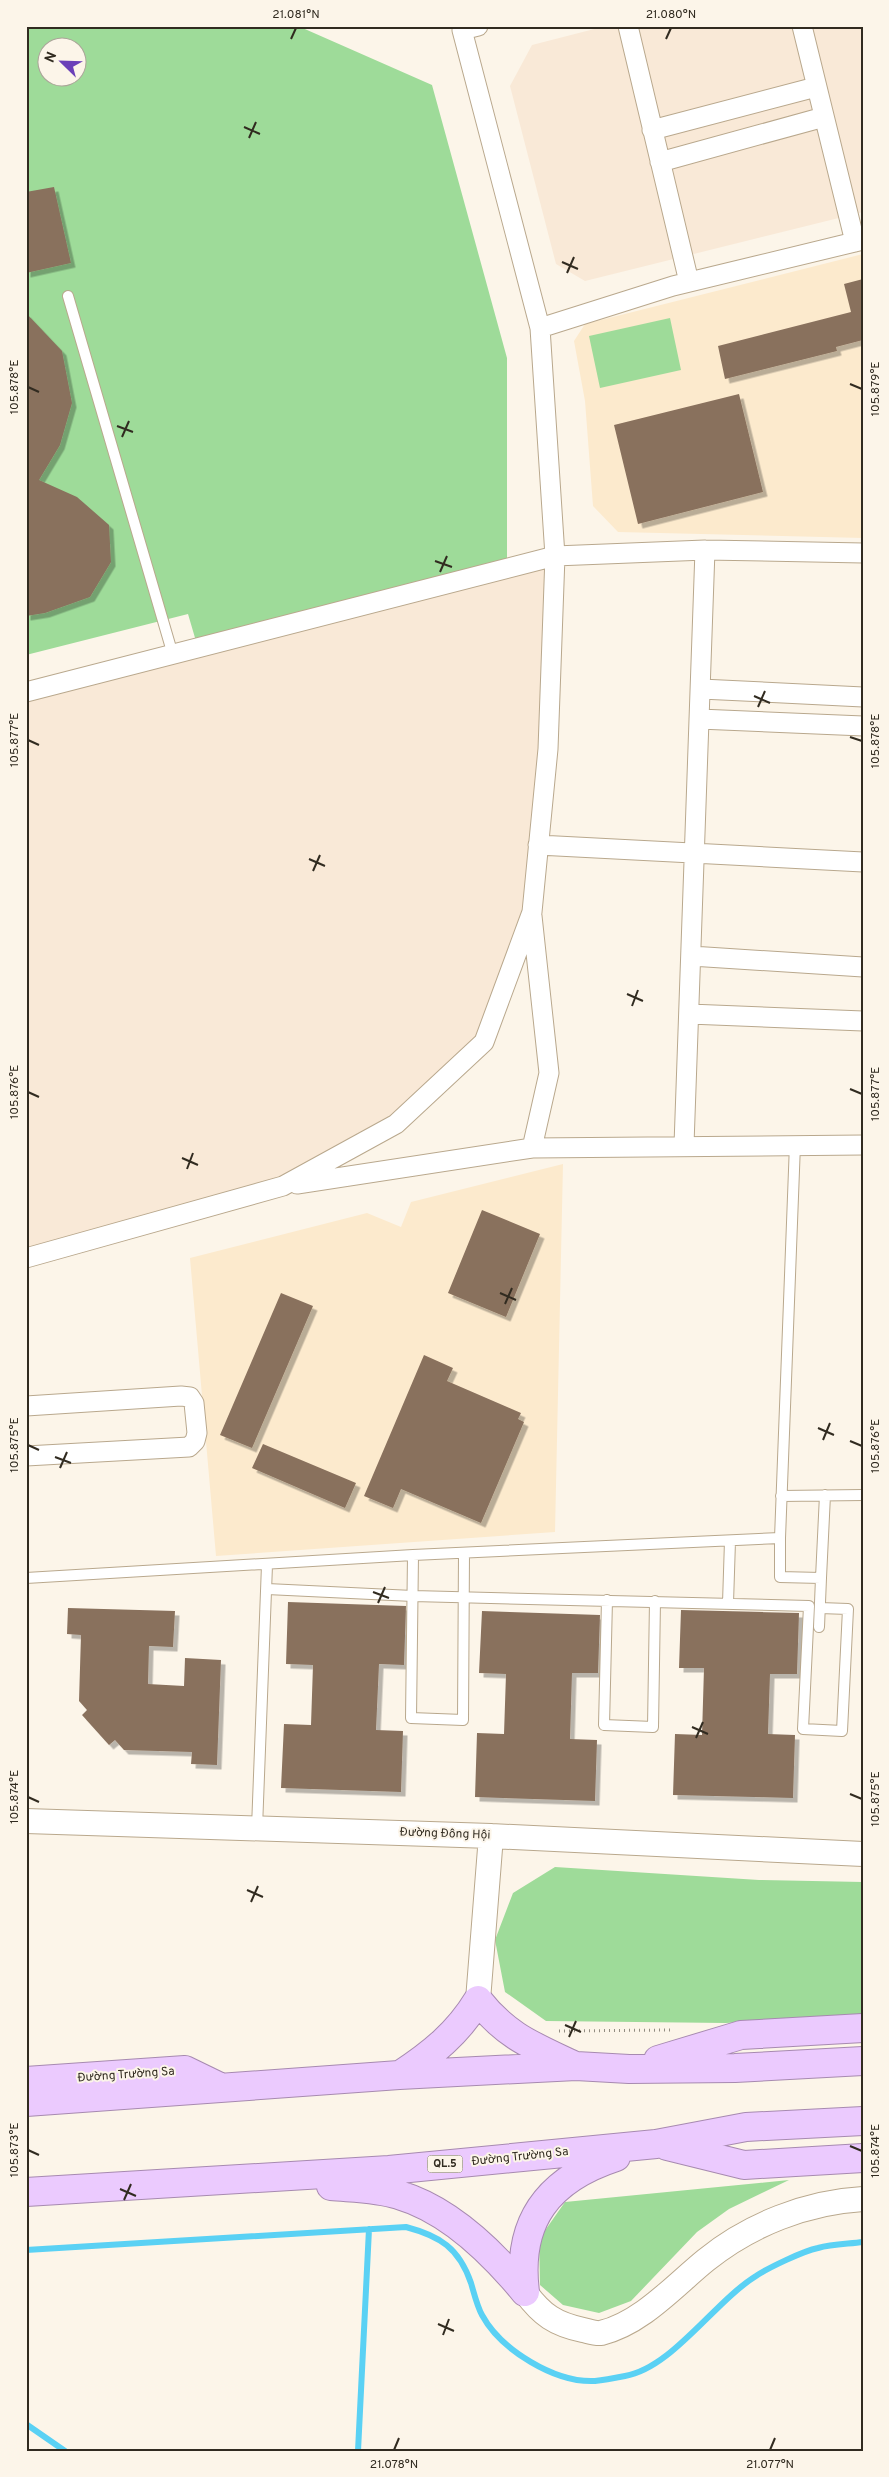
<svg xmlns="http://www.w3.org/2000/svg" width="889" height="2477" font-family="Overpass,sans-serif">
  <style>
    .built { fill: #fceacd }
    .industrial { fill: #f9e9d7 }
    .green { fill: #9edb99; fill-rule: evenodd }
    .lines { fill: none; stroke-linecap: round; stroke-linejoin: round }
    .stream { stroke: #5ad1f4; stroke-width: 6 }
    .building { fill: #89715d; filter: url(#shadow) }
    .service-casing { stroke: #b9a88d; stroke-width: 12 }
    .minor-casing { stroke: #b9a88d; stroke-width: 21 }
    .tertiary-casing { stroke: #b9a88d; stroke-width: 26 }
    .trunk-casing { stroke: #a78ab0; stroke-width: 30 }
    .path { stroke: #938d81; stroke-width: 3; stroke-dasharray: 1 4; stroke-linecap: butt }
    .service { stroke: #fff; stroke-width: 10 }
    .minor { stroke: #fff; stroke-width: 19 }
    .tertiary { stroke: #fff; stroke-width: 24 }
    .trunk { stroke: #ebcafe; stroke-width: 28 }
    .ticks { fill: none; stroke: #312b20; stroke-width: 2 }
    .labels { text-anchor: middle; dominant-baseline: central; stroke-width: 4; stroke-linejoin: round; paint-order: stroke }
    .shield { fill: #fcf5e9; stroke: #6e685c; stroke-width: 1 }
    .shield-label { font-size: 11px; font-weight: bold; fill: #312b20 }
    .street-label { font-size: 12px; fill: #312b20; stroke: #fcf5e9 }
    .neatline { fill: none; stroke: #312b20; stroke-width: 2 }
    .ticks-label { font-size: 12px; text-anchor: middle; fill: #312b20 }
  </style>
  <defs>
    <filter id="shadow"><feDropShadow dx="4.5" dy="4.5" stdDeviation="0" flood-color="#0004"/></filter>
  </defs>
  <rect width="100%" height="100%" fill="#fcf5e9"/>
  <path class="built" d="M863 254V538L618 532 593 506 585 401 574 341 585 324Z
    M563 1164 555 1532 216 1556 190 1258 367 1213 401 1227 411 1202Z"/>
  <path class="industrial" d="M606 26H863V212L585 281 556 264 510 86 532 45Z
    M555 556 532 912 484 1042 396 1124 283 1186 26 1258V692Z"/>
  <path class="green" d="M26 26H298L432 85 507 358V569L198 648 188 614 26 655ZM48 48H78V78H48Z
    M670 318 681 370 600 388 589 336Z
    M555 1867 759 1880 863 1882V2014L726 2023 546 2021 505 1992 495 1940 513 1893Z
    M789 2180 729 2209 697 2232 631 2301 599 2313 563 2305 540 2285 539 2239 565 2202Z"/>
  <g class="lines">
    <path class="stream" d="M26 2250 406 2227C440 2236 459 2248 471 2283 474 2293 477 2306 482 2315 501 2350 555 2383 595 2381 605 2380 615 2378 625 2376 672 2368 714 2302 756 2276 768 2268 803 2251 818 2248 832 2244 848 2244 863 2242
      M26 2424 65 2451
      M358 2451 369 2229"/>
  </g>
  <path class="building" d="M54 187 71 263 26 273V192Z
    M863 279V340L836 347 837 351 725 379 718 346 851 312 844 284Z
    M26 313 62 351 72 403 60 445 39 480 77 497 109 525 111 562 90 597 45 613 26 616Z
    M739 394 763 492 638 524 614 425Z
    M482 1210 540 1234 506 1317 448 1293Z
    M281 1293 313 1306 252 1448 220 1435Z
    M424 1355 453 1368 447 1381 521 1413 518 1419 524 1422 481 1523 401 1489 393 1508 364 1496Z
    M263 1444 356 1483 345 1508 252 1468Z
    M288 1602 406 1606 404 1665 379 1664 376 1730 403 1731 401 1792 281 1788 284 1724 311 1725 313 1665 286 1664Z
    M68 1608 175 1611 173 1647 149 1646 148 1684 184 1686 185 1658 221 1660 217 1765 191 1764 192 1752 124 1750 115 1740 109 1745 82 1715 87 1710 79 1701 81 1635 67 1634Z
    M681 1610 799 1613 797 1674H770L768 1734 795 1735 793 1798 673 1795 675 1734 702 1735 704 1668H679Z
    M482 1611 600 1615 598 1673H572L570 1739 597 1740 595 1801 475 1797 477 1733 504 1734 506 1674 479 1673Z"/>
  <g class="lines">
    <defs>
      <path id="service" d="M68 296 173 655
        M781 1496 863 1495
        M780 1538V1577L821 1578 819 1627
        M413 1555 411 1718 463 1720 464 1553
        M26 1578 413 1555 780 1538 795 1144
        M821 1578 825 1495
        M267 1589 413 1596 809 1606 803 1729 842 1731 848 1609 820 1608
        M607 1600 604 1725 653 1727 655 1601
        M728 1603 730 1541
        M257 1828 267 1565"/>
      <path id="minor" d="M628 26 689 282
        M802 26 855 242
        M652 130 816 87
        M660 162 824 117
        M540 328 673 286 863 240
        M701 689 863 697
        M26 692 555 556 705 550 863 553
        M699 719 863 726
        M538 845 863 862
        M691 956 863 967
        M689 1014 863 1021
        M684 1145 705 550
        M532 1148 863 1145
        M297 1184 532 1148 549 1073 532 916
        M26 1258 283 1186 396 1124 484 1042 532 912 548 749 555 556 540 328 462 30 478 26
        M26 1406 181 1396 190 1397 194 1403 197 1433 195 1441 189 1447 26 1456"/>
      <path id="tertiary" d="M26 1821 491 1836 863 1854
        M478 2000 491 1836
        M525 2292C542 2315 555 2324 583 2330 588 2331 596 2334 601 2333 642 2323 675 2285 706 2260 749 2225 807 2202 863 2199"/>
      <path id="trunk" d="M658 2060 741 2035 863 2028
        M400 2075C432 2054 458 2033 478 2000 506 2036 533 2046 573 2065
        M26 2081 185 2070 220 2087
        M26 2102 399 2075 576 2066 629 2069 735 2068 863 2061
        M667 2146 744 2165 863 2158
        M331 2186C353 2188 378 2188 399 2195 450 2210 493 2253 525 2292
        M26 2192 389 2170 656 2144 746 2127 863 2121
        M525 2292C516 2220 549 2179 616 2157"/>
    </defs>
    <use href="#service" class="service-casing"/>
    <use href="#minor" class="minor-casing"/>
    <use href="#tertiary" class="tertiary-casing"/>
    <use href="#trunk" class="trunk-casing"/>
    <path class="path" d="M559 2031 670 2030"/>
    <use href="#service" class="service"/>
    <use href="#minor" class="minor"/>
    <use href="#tertiary" class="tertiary"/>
    <use href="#trunk" class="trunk"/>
  </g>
  <path class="ticks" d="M291 39 296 28M666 39 671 28M244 127 260 134M249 138 256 122M562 262 578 269M567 273 574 257M850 384 862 389M28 387 39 392M117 426 133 432M122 437 129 421M435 561 452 567M440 572 447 556M754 696 770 703M758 707 765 691M850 737 862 741M28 740 39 745M309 859 325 866M313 871 320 855M627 994 643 1001M632 1006 638 990M850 1089 862 1094M28 1092 39 1097M182 1158 198 1165M187 1169 193 1153M500 1293 516 1300M505 1304 512 1288M818 1428 834 1435M823 1440 830 1423M850 1441 862 1446M28 1445 39 1450M55 1457 71 1463M60 1468 67 1452M373 1592 389 1598M378 1603 385 1587M692 1727 708 1734M696 1738 703 1722M850 1794 862 1799M28 1797 39 1802M247 1890 263 1897M251 1902 258 1886M565 2025 581 2032M569 2037 576 2021M850 2146 862 2151M28 2150 39 2155M120 2189 136 2196M124 2200 131 2184M438 2324 454 2331M443 2335 449 2319M394 2450 399 2438M770 2450 775 2438"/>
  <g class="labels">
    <rect class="shield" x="427.5" y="2155.5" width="35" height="17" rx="4"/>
    <g class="shield-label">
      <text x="445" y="2164">QL.5</text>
    </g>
    <g class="street-label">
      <text transform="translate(445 1834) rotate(2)">Đường Đông Hội</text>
      <text transform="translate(126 2075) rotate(-4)">Đường Trường Sa</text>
      <text transform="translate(520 2157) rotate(-6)">Đường Trường Sa</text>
    </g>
  </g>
  <rect width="889" height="2477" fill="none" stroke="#fcf5e9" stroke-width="55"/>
  <g transform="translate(62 62) rotate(293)"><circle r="24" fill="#fcf5e9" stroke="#aba499"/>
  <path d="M0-4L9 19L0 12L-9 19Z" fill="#6b40b8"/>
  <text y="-8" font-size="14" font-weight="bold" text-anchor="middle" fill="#312b20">N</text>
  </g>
  <rect x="28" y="28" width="834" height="2422" class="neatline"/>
  <g class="ticks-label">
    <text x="296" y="18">21.081°N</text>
    <text x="671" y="18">21.080°N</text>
    <text transform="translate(14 387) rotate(-90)" y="4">105.878°E</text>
    <text transform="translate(875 389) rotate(-90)" y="4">105.879°E</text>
    <text transform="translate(14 740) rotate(-90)" y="4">105.877°E</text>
    <text transform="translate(875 741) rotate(-90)" y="4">105.878°E</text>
    <text transform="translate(14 1092) rotate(-90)" y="4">105.876°E</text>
    <text transform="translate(875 1094) rotate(-90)" y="4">105.877°E</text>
    <text transform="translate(14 1445) rotate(-90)" y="4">105.875°E</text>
    <text transform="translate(875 1446) rotate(-90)" y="4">105.876°E</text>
    <text transform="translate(14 1797) rotate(-90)" y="4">105.874°E</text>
    <text transform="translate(875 1799) rotate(-90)" y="4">105.875°E</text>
    <text transform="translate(14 2150) rotate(-90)" y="4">105.873°E</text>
    <text transform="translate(875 2151) rotate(-90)" y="4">105.874°E</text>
    <text x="394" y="2468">21.078°N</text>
    <text x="770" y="2468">21.077°N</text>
  </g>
</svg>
